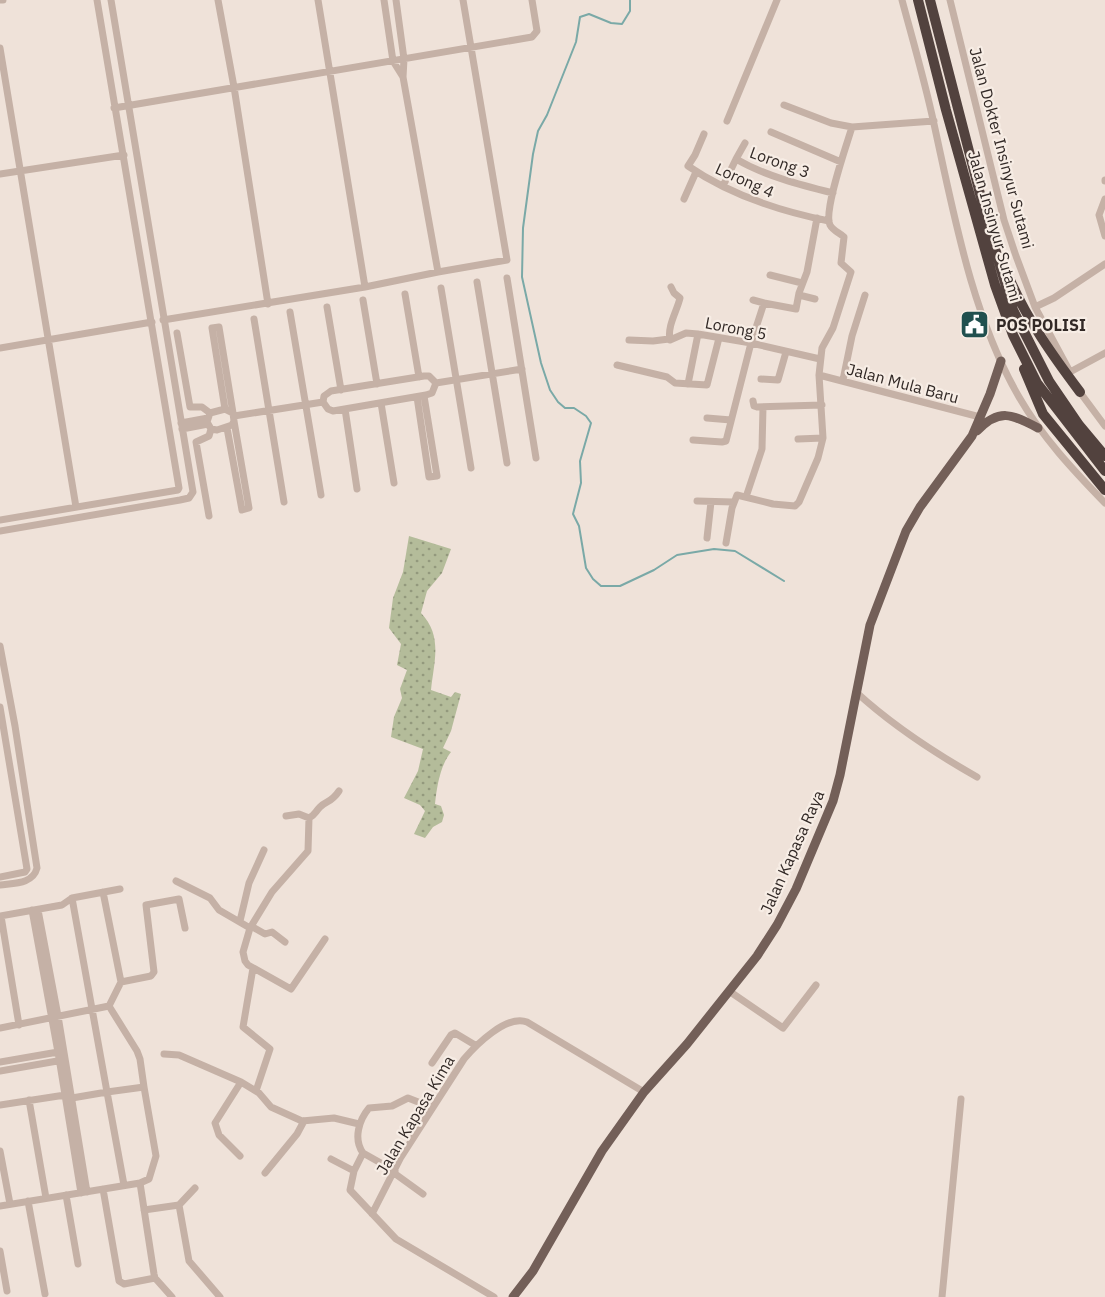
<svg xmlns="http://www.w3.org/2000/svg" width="1105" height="1297" font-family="'IBM Plex Sans',sans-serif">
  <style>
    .grass { fill: url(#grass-dots) }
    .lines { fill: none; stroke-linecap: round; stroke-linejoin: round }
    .stream { stroke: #7aa9a7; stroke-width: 2 }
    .minor { stroke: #c5b1a6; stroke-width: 7 }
    .major { stroke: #735f58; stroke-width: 9 }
    .highway { stroke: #52423e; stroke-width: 10 }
    .labels { text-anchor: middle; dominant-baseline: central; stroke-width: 4.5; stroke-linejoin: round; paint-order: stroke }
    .street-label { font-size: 16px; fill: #322926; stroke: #f7ede5 }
    .poi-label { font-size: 16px; font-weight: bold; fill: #322926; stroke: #f7ede5; text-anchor: start }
  </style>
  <defs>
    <pattern id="grass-dots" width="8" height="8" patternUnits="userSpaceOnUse" patternTransform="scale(1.5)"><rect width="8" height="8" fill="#b4bc9a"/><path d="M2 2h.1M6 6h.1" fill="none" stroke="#93997d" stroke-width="1.8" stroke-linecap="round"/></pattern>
  </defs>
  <rect width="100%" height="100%" fill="#efe2d9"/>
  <path class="grass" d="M409 536 451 549 442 573 427 591 421 613C443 636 434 661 431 690L451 697 455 692 461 694 451 731 443 748 451 752C440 766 437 786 435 804L441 806 444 815 442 822 433 827 425 838 414 834 425 811 420 805 404 798 418 771 423 749 391 737 394 717 402 698 400 689 407 670 397 665 401 644 389 628 393 598 403 572Z"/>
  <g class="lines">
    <path class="stream" d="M630 0V11L622 24 611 23 589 14 580 17 576 42 547 115 538 131 533 154 523 228 522 277 541 363 550 390 558 402 565 408H574L586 416 591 423 580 461 581 483 573 514 579 526 586 568 593 579 601 586H620L654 570 677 555 714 549 735 551 784 581"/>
    <path class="minor" d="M0 0H3
      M218 0 234 87 268 304
      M318 0 365 287
      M384 0 393 61 403 77
      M396 0 404 59 403 77 438 272
      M902 0C913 41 925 82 934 124 954 215 972 316 1019 397 1042 437 1073 470 1105 503
      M950 0 1004 220 1016 256 1035 307 1069 370
      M0 48 76 507
      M784 105 831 123 852 127
      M114 108 532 37 537 31 532 0
      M727 121 777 0
      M771 132 841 162
      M704 134 695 155 688 166C730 195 779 211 829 221
      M745 143 736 159C765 176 801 185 833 193
      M0 174 124 155
      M1105 180V181
      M723 186 736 159
      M684 199 696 172
      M1105 199 1099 215 1105 236
      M770 275 802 283
      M507 278 536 458
      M477 282 507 463
      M671 287 674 293 680 298C677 311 667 326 670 340L686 333 698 334 751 343 820 359
      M441 288 471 468
      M405 294 419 377
      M799 295 815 299
      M363 300 377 384
      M753 300 764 303
      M327 307 341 390
      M1035 307 1054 298 1105 264
      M290 312 321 495
      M254 319 284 502
      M163 320 365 287 438 272 507 260 463 0
      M177 333 190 407H202L210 413
      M629 340 653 341 669 339
      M0 348 152 322
      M617 365 667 377 675 383 707 385 719 338
      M1070 372 1105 353
      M819 375 980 417
      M424 376H429L436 383 432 393 426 395 333 411 328 409 323 402 324 396 331 391Z
      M761 379 778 380 786 352
      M843 380 852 336 865 295
      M436 383 522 369
      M688 384 698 334
      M1079 391 1105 426
      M417 397 429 477 437 476 424 396
      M753 401 754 406 757 407 822 405
      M381 403 394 483
      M225 409 212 328 219 327 233 413
      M225 409 233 413 234 421 232 425 217 430 211 429 207 422 210 413Z
      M345 409 357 489
      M234 416 323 402
      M707 418 731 420
      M181 423 208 418
      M227 428 242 510 249 508 234 421
      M182 429 208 424
      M798 439 823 438
      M693 440 722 442 726 441 751 343 764 303 796 309 799 293 807 272 817 218
      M746 497 762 449 763 407
      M697 501 733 502
      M209 516 196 442 209 436 211 429
      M0 520 178 490 179 488 97 0
      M0 531 180 500 189 498 193 492 111 0
      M707 538 711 502
      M726 543 732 508 737 495 773 504 795 506 799 502 818 458 823 438 819 375 822 348 833 328 851 272 841 263 844 237C840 233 833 231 830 225 823 211 847 144 852 127L934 121
      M0 646 15 726 37 868C33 884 14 883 0 885
      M856 692C893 726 933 752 977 777
      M0 707 27 869 25 872 0 877
      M286 816 299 814 309 818
      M309 818 308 851 272 892 250 928 243 952 245 961 248 965 291 989 325 939
      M309 818C315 815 315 812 320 807 327 800 331 803 339 791
      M176 881 210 898 219 910 250 928
      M72 898 107 1092 72 1098
      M38 910 58 1016 87 1192
      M0 916 62 905 72 898 120 889
      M1 916 19 1025
      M240 921 249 883 264 850
      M251 926 265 934 272 932 285 942
      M253 968 243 1027 270 1049 256 1091
      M121 982 151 976 154 972 146 905 179 899 185 928
      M729 991 783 1028 816 985
      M109 1006 137 1051 140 1059 144 1087 107 1092 124 1185
      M0 1028 109 1006 121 982 103 892
      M62 1052H58L81 1193
      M164 1054 179 1055 241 1082 259 1093 271 1107 302 1121 334 1118 359 1124
      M0 1062 58 1052 32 910
      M432 1063 451 1035 455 1033 475 1045
      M0 1071 63 1060
      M29 1100 46 1198
      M0 1105 65 1095
      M431 1107 408 1098 392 1106 369 1108C359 1120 353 1139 363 1153L354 1171 350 1190 396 1239 494 1297
      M0 1151 10 1204
      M363 1153 395 1171
      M240 1156 219 1135 215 1123 241 1082
      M331 1159 354 1171
      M265 1173 297 1134 304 1121
      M394 1173 423 1194
      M140 1183 154 1274 155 1278 172 1297
      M103 1189 119 1281 124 1284 155 1278
      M66 1195 78 1264
      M28 1201 45 1294
      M179 1205 189 1261 220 1297
      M0 1206 140 1183 149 1179 156 1156 144 1087
      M144 1210 179 1205 195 1188
      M372 1214 401 1157 464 1059C476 1045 507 1014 527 1022L644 1092
      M0 1251 7 1291
      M942 1297 961 1099"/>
    <path class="major" d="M977 431C999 408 1012 414 1038 428
      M513 1297 533 1271 602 1151 644 1092 687 1044 757 956 777 925 796 889 833 801 840 775 870 625 906 531 920 507 972 436 990 394 1001 361"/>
    <path class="highway" d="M918 0 946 110 995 285 1013 335 1037 383 1105 471
      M930 0 987 221 1013 310 1049 381 1079 425 1105 456
      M1010 280C1028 321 1053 356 1080 392
      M1024 369 1043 414 1105 490"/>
  </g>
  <defs>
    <symbol id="civic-square" viewBox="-11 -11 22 22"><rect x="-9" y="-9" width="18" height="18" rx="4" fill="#20504f" stroke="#f7ede5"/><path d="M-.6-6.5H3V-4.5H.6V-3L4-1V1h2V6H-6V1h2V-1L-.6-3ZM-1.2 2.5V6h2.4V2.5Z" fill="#fff"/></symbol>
  </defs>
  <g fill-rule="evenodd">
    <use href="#civic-square" x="958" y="308" width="33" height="33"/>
  </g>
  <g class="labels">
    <g class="street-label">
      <text transform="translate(1002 148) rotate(75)">Jalan Dokter Insinyur Sutami</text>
      <text transform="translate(780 162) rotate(20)">Lorong 3</text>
      <text transform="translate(745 180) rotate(24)">Lorong 4</text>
      <text transform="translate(995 226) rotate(74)">Jalan Insinyur Sutami</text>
      <text transform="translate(736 328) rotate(11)">Lorong 5</text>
      <text transform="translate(903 383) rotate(15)">Jalan Mula Baru</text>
      <text transform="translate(792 852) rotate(-66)">Jalan Kapasa Raya</text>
      <text transform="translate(415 1115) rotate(-59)">Jalan Kapasa Kima</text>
    </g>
    <g class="poi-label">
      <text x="996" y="325">POS POLISI</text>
    </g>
  </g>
</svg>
